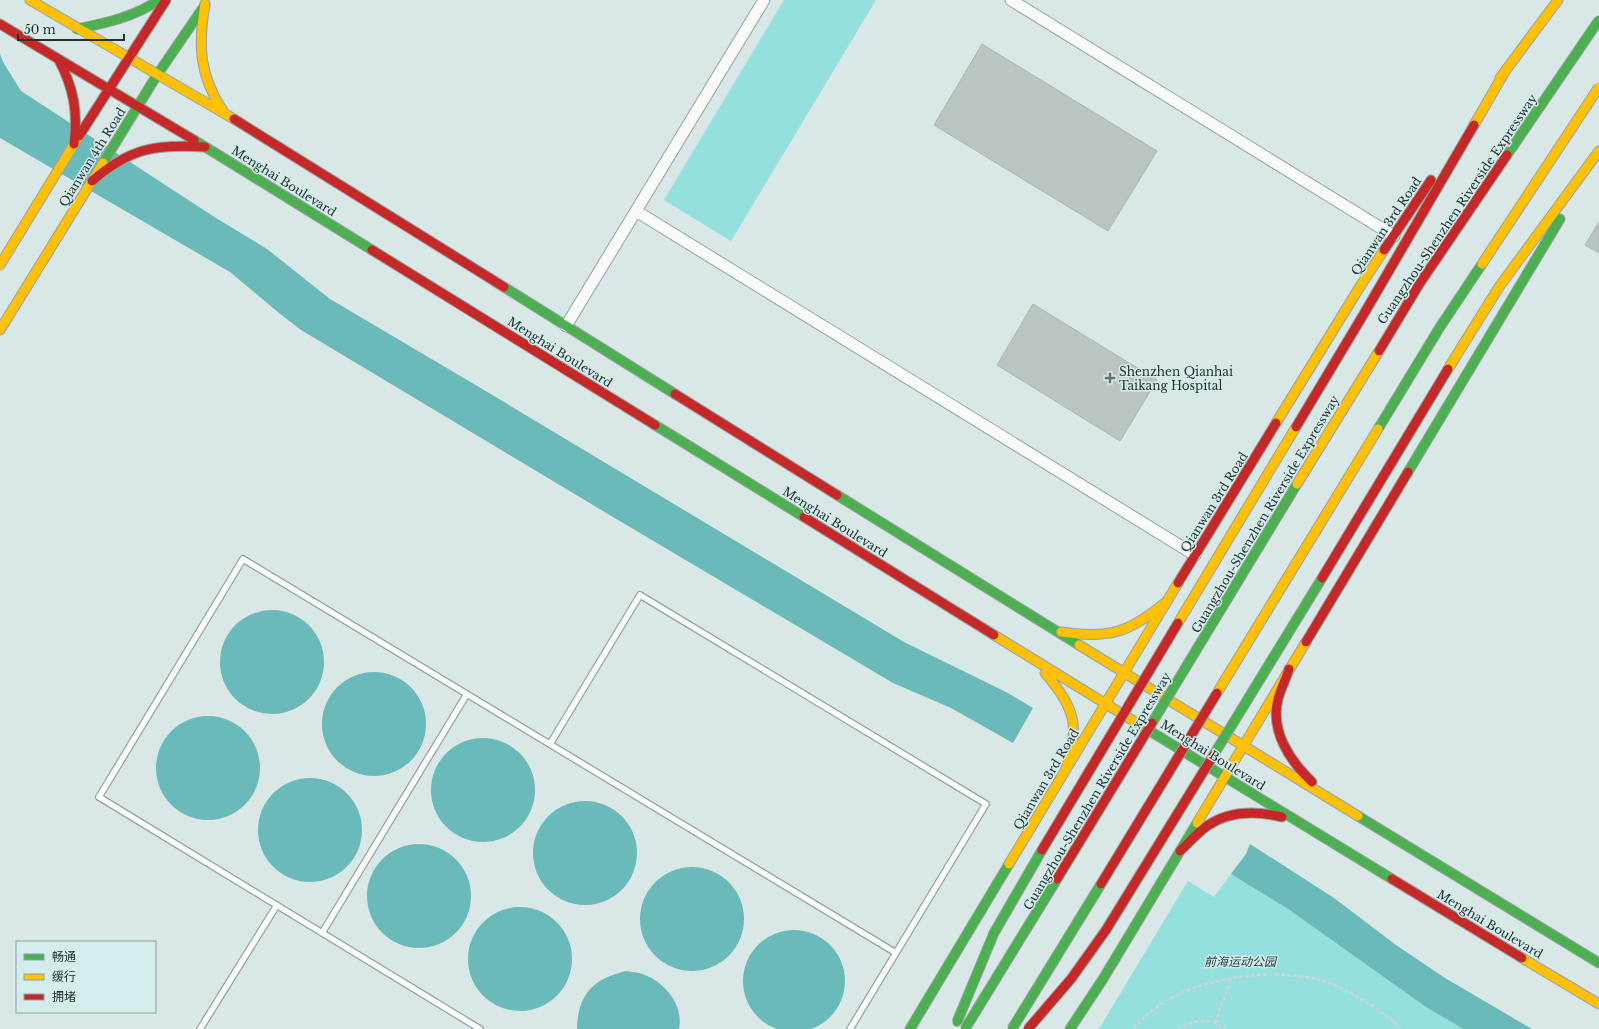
<svg xmlns="http://www.w3.org/2000/svg" width="1599" height="1029" font-family="'Libre Baskerville','Noto Sans SC',serif">
  <style>
    .green { fill: #93e0df }
    .water { fill: #6abab9 }
    .building { fill: #b9c4c3; stroke: #aab5b4 }
    .lines { fill: none; stroke-linecap: round; stroke-linejoin: round }
    .lane-casing { stroke: #96a2a1; stroke-width: 8 }
    .street-casing { stroke: #96a2a1; stroke-width: 13 }
    .fast-casing { stroke: #96a2a1; stroke-width: 11 }
    .slow-casing { stroke: #96a2a1; stroke-width: 11 }
    .jam-casing { stroke: #96a2a1; stroke-width: 11 }
    .path { stroke: #cfd3d3; stroke-width: 2.5; stroke-dasharray: 4 2; stroke-linecap: butt }
    .lane { stroke: #f9fbfb; stroke-width: 5.5 }
    .street { stroke: #f9fbfb; stroke-width: 11 }
    .fast { stroke: #4caf50; stroke-width: 9 }
    .slow { stroke: #ffc107; stroke-width: 9 }
    .jam { stroke: #c62828; stroke-width: 9 }
    .fast-bridge-casing { stroke: #96a2a1; stroke-width: 11; stroke-linecap: butt }
    .slow-bridge-casing { stroke: #96a2a1; stroke-width: 11; stroke-linecap: butt }
    .jam-bridge-casing { stroke: #96a2a1; stroke-width: 11; stroke-linecap: butt }
    .fast-bridge { stroke: #4caf50; stroke-width: 9 }
    .slow-bridge { stroke: #ffc107; stroke-width: 9 }
    .jam-bridge { stroke: #c62828; stroke-width: 9 }
    .poi-dot { fill: #657170; stroke: #d3edec; stroke-width: 1.5 }
    .labels { text-anchor: middle; dominant-baseline: central; stroke-width: 3; stroke-linejoin: round; paint-order: stroke }
    .street-label { font-size: 12px; fill: #273131; stroke: #d3edec }
    .poi-label { font-size: 12px; fill: #273131; stroke: #d3edec; text-anchor: start }
    .park-label { font-size: 12px; font-style: italic; fill: #263e3e; stroke: #d3edec }
  </style>
  <rect width="100%" height="100%" fill="#d9e7e6"/>
  <path class="green" d="M784 0H876L731 241 664 200Z
    M1231 874 1288 909 1426 1007 1463 1029H1099L1188 881 1214 897Z"/>
  <path class="water" d="M0 54 3 62 21 91 216 218 267 249 330 299 484 390 904 642 1008 693 1033 708 1013 743 951 708 893 683 613 517 301 330 279 313 230 272 0 138Z
    M220 662a52 52 0 1 1 104 0a52 52 0 1 1-104 0Z
    M322 724a52 52 0 1 1 104 0a52 52 0 1 1-104 0Z
    M156 768a52 52 0 1 1 104 0a52 52 0 1 1-104 0Z
    M431 790a52 52 0 1 1 104 0a52 52 0 1 1-104 0Z
    M258 830a52 52 0 1 1 104 0a52 52 0 1 1-104 0Z
    M533 853a52 52 0 1 1 104 0a52 52 0 1 1-104 0Z
    M1250 844 1334 898 1396 945 1445 978 1532 1029H1463L1426 1007 1288 909 1231 874 1246 854Z
    M367 896a52 52 0 1 1 104 0a52 52 0 1 1-104 0Z
    M640 919a52 52 0 1 1 104 0a52 52 0 1 1-104 0Z
    M468 959a52 52 0 1 1 104 0a52 52 0 1 1-104 0Z
    M743 981a51 51 0 1 1 102 0a51 51 0 1 1-102 0Z
    M626 971C632 972 639 972 645 975 665 983 684 1005 679 1029H577C578 994 593 979 626 971Z"/>
  <path class="building" d="M982 44 1157 151 1108 231 934 125Z
    M1599 222V253L1585 245Z
    M1033 304 1157 380 1120 441 997 365Z"/>
  <g class="lines">
    <defs>
      <path id="lane" d="M550 744 640 595 986 804 850 1029
        M322 933 467 694
        M200 1029 277 905
        M480 1029 99 797 243 559 896 953"/>
      <path id="street" d="M1011 0 1394 236
        M636 211 1195 555
        M566 326 764 0"/>
      <path id="fast" d="M77 29C106 23 134 17 159 0
        M194 140 372 250
        M103 163 157 75 205 5
        M504 287 675 394
        M655 425 804 517
        M1408 472 1560 219
        M837 495 1079 645
        M1145 728 1392 879
        M1358 816 1599 963
        M910 1029 1009 864
        M1070 1029 1103 979 1197 823"/>
      <path id="slow" d="M30 0 234 119
        M205 4C198 45 199 75 223 111
        M1500 78 1558 0
        M1474 125 1507 68
        M0 265 79 136
        M0 330 103 163
        M1448 369 1499 287 1599 151
        M1276 423 1361 285 1384 250
        M1061 632C1109 639 1129 633 1166 602
        M994 635 1145 728
        M1079 645 1358 816
        M1045 673C1075 707 1081 728 1065 771
        M1197 823 1306 642
        M1009 864 1178 583
        M1522 958 1599 1004"/>
      <path id="jam" d="M0 24 194 140
        M59 60C74 89 78 112 74 144
        M234 119 504 287
        M79 136 166 0
        M92 181C130 148 155 144 205 147
        M372 250 655 425
        M1384 250 1431 180
        M1365 312 1474 125
        M675 394 837 495
        M804 517 994 635
        M1178 583 1276 423
        M1306 642 1408 472
        M1289 669C1286 679 1281 688 1278 699 1270 731 1290 761 1312 782
        M1180 851C1189 843 1197 833 1207 826 1230 810 1257 811 1282 817
        M1392 879 1522 958"/>
    </defs>
    <use href="#lane" class="lane-casing"/>
    <use href="#street" class="street-casing"/>
    <use href="#fast" class="fast-casing"/>
    <use href="#slow" class="slow-casing"/>
    <use href="#jam" class="jam-casing"/>
    <path class="path" d="M1215 1023 1231 979
      M1134 1029C1172 979 1263 966 1320 980 1338 985 1354 994 1369 1004 1381 1011 1391 1018 1400 1029
      M1178 1029C1194 1019 1211 1018 1226 1029"/>
    <use href="#lane" class="lane"/>
    <use href="#street" class="street"/>
    <use href="#fast" class="fast"/>
    <use href="#slow" class="slow"/>
    <use href="#jam" class="jam"/>
    <defs>
      <path id="fast-bridge" d="M1507 155 1599 20
        M1378 429 1440 327 1482 264
        M1152 723 1297 484
        M1213 756 1322 578
        M957 1022 994 933 1042 850
        M965 1029 1057 879
        M1012 1029 1101 884"/>
      <path id="slow-bridge" d="M1482 264 1599 87
        M1297 484 1379 351
        M1178 623 1296 427
        M1217 693 1378 429"/>
      <path id="jam-bridge" d="M1379 351 1420 283 1507 155
        M1296 427 1365 312
        M1322 578 1448 369
        M1042 850 1178 623
        M1057 879 1152 723
        M1101 884 1217 693
        M1028 1029 1071 979 1106 930 1213 756"/>
    </defs>
    <use href="#fast-bridge" class="fast-bridge-casing"/>
    <use href="#slow-bridge" class="slow-bridge-casing"/>
    <use href="#jam-bridge" class="jam-bridge-casing"/>
    <use href="#fast-bridge" class="fast-bridge"/>
    <use href="#slow-bridge" class="slow-bridge"/>
    <use href="#jam-bridge" class="jam-bridge"/>
  </g>
  <path class="poi-dot" d="M1108 372h4v4h4v4h-4v4h-4v-4h-4v-4h4z"/>
  <g class="labels">
    <g class="street-label">
      <text transform="translate(92 157) rotate(-58)">Qianwan 4th Road</text>
      <text transform="translate(284 181) rotate(32)">Menghai Boulevard</text>
      <text transform="translate(1457 209) rotate(-56)">Guangzhou-Shenzhen Riverside Expressway</text>
      <text transform="translate(1386 226) rotate(-56)">Qianwan 3rd Road</text>
      <text transform="translate(560 352) rotate(32)">Menghai Boulevard</text>
      <text transform="translate(1214 502) rotate(-58)">Qianwan 3rd Road</text>
      <text transform="translate(1265 514) rotate(-59)">Guangzhou-Shenzhen Riverside Expressway</text>
      <text transform="translate(835 522) rotate(32)">Menghai Boulevard</text>
      <text transform="translate(1213 755) rotate(32)">Menghai Boulevard</text>
      <text transform="translate(1046 779) rotate(-59)">Qianwan 3rd Road</text>
      <text transform="translate(1097 791) rotate(-59)">Guangzhou-Shenzhen Riverside Expressway</text>
      <text transform="translate(1490 924) rotate(31)">Menghai Boulevard</text>
    </g>
    <g class="poi-label">
      <text x="1119" y="371">Shenzhen Qianhai<tspan x="1119" dy="14">Taikang Hospital</tspan></text>
    </g>
    <g class="park-label">
      <text x="1240" y="961">前海运动公园</text>
    </g>
  </g>
  <rect x="16" y="941" width="140" height="72" fill="#d3edec" stroke="#8ea2a1"/>
  <rect x="24" y="954" width="20" height="6" fill="#4caf50" stroke="#8ea2a1"/>
  <text x="52" y="961" font-size="12" fill="#273131">畅通</text>
  <rect x="24" y="974" width="20" height="6" fill="#ffc107" stroke="#8ea2a1"/>
  <text x="52" y="981" font-size="12" fill="#273131">缓行</text>
  <rect x="24" y="994" width="20" height="6" fill="#c62828" stroke="#8ea2a1"/>
  <text x="52" y="1001" font-size="12" fill="#273131">拥堵</text>
  <path d="M18 34v6h106v-6" fill="none" stroke="#273131" stroke-width="2"/>
  <text x="24" y="34" font-size="12" fill="#273131" stroke="#d3edec" stroke-width="3" paint-order="stroke">50 m</text>
</svg>
